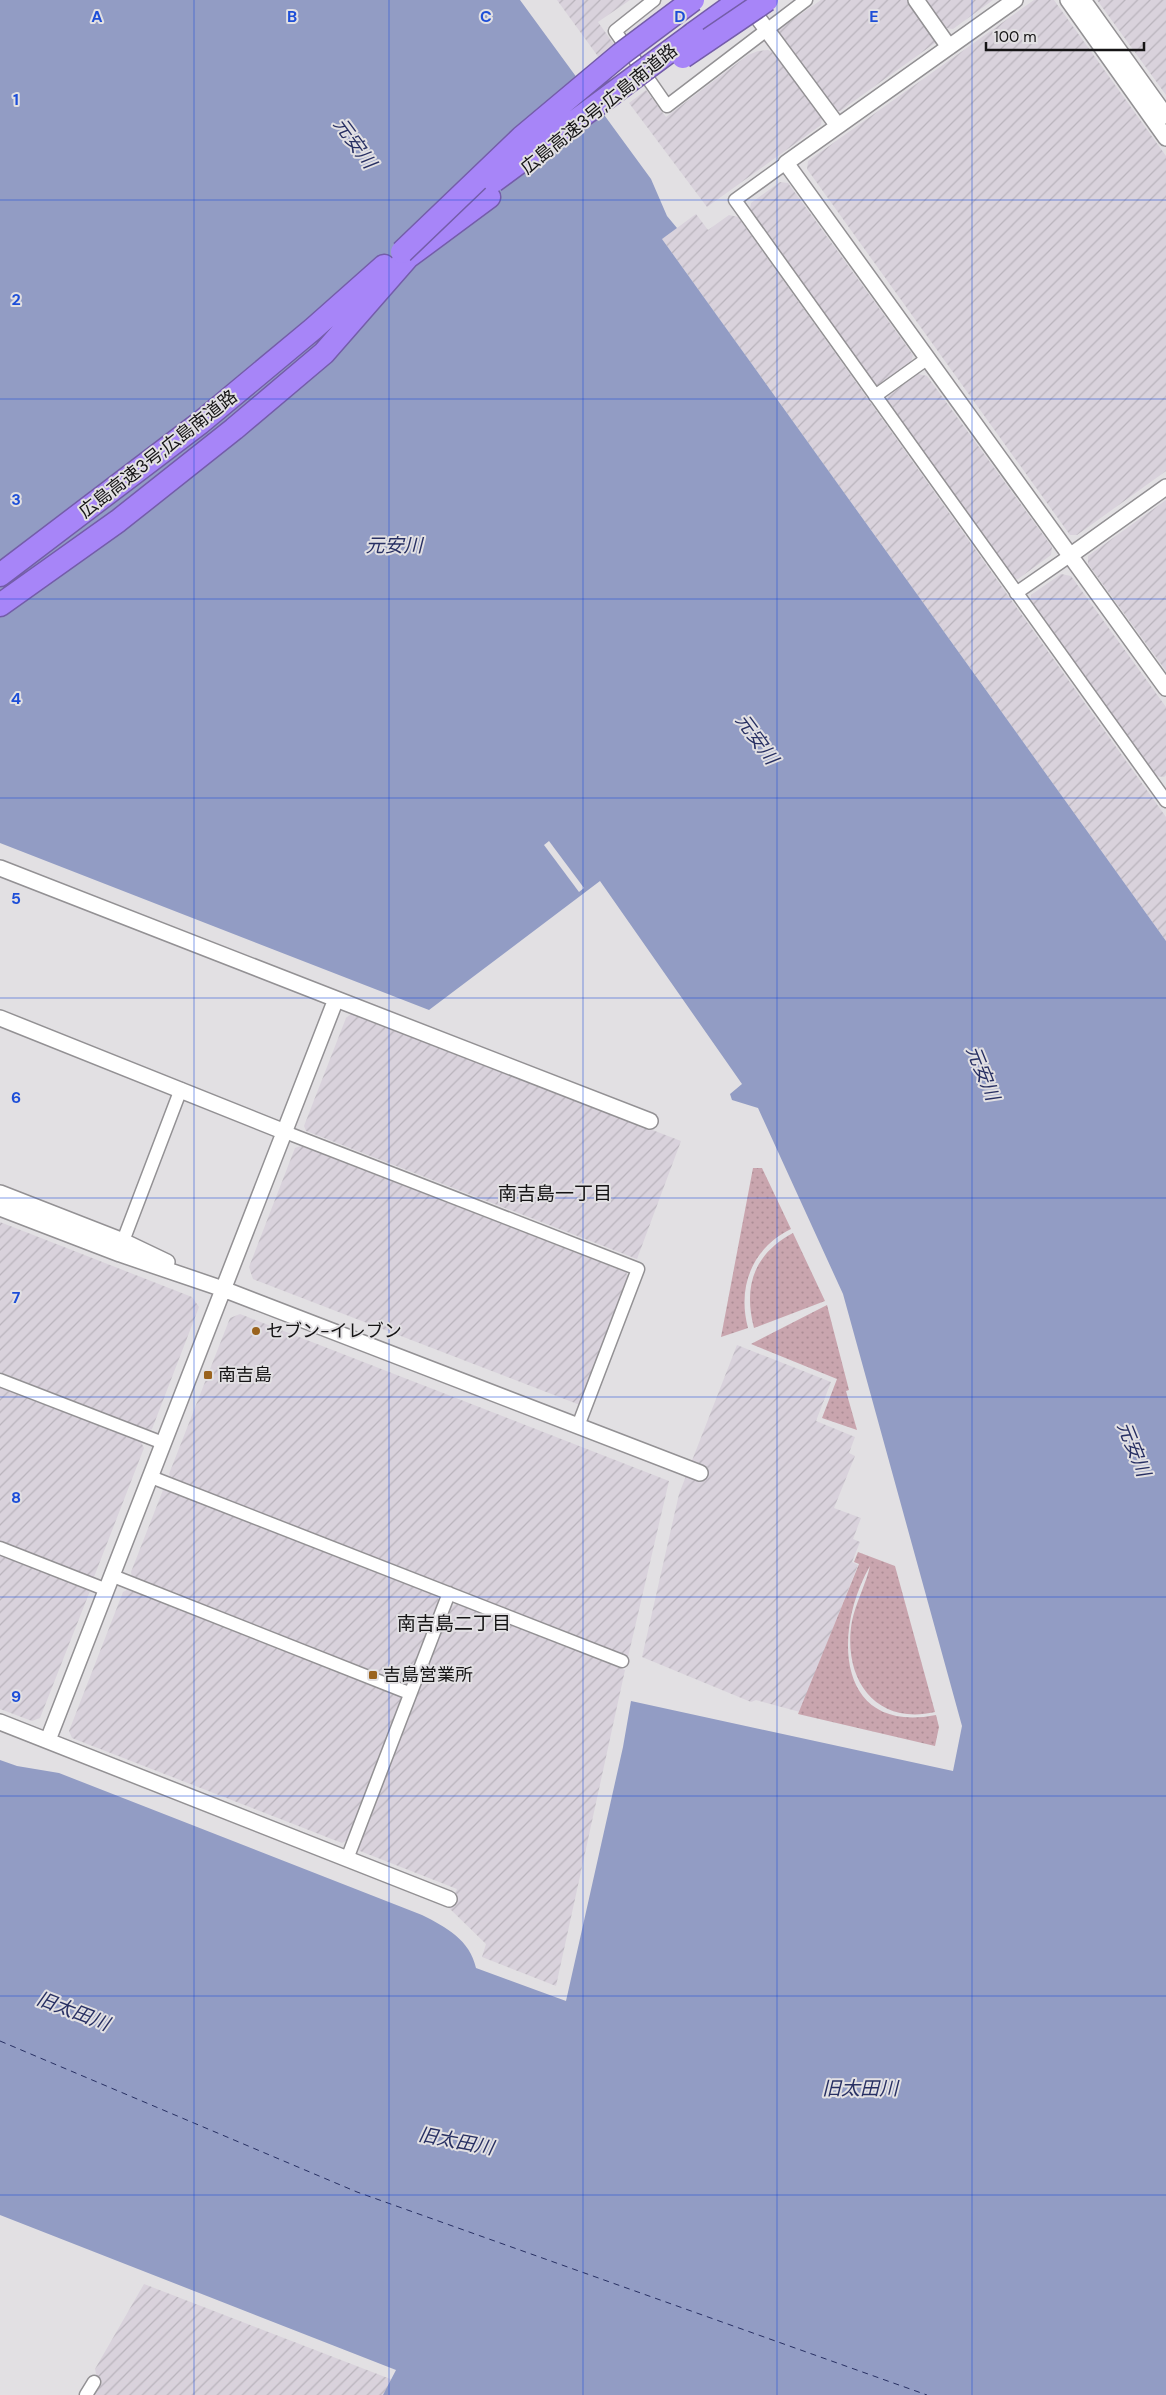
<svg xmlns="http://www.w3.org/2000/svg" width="1166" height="2395" font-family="'DM Sans','Noto Sans JP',sans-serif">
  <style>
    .industrial { fill: url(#industrial-furrows) }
    .grass { fill: url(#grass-dots) }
    .water { fill: #929cc4 }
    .pier { fill: #e2e0e3 }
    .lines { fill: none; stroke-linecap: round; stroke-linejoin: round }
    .ferry { stroke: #283063; stroke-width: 1; stroke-dasharray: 6 5; stroke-linecap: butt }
    .minor-casing { stroke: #939194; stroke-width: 15 }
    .tertiary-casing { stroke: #939194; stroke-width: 18 }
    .motorway-casing { stroke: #745da9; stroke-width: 25 }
    .minor { stroke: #fff; stroke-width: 12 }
    .tertiary { stroke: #fff; stroke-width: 15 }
    .motorway { stroke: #a785f8; stroke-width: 22 }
    .motorway-bridge-casing { stroke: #745da9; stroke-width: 25; stroke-linecap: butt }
    .motorway-bridge { stroke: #a785f8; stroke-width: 22 }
    .grid { fill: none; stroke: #1d4ed8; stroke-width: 1; stroke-opacity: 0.55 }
    .poi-dot { fill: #9a631e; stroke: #e2e0e3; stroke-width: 2 }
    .labels { text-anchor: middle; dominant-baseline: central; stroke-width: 4; stroke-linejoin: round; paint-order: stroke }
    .street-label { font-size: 18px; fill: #151415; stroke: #e2e0e3 }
    .poi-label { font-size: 18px; fill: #151415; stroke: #e2e0e3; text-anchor: start }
    .water-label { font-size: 19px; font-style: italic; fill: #283063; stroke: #e2e0e3 }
    .neighbourhood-label { font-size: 19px; fill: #151415; stroke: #e2e0e3 }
    .grid-label { font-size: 16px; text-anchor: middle; font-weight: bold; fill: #1d4ed8; stroke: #e2e0e3; stroke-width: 4; stroke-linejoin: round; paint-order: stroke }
  </style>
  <defs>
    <pattern id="industrial-furrows" width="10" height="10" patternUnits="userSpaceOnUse" patternTransform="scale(1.25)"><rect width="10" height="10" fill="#d9d2dc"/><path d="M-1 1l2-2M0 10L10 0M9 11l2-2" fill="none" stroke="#b9b3bc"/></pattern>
    <pattern id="grass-dots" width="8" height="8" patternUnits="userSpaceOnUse" patternTransform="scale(1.25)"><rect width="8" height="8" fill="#c9a5ae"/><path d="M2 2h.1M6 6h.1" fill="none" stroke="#ac8d95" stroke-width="1.8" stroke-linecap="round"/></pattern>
  </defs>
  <rect width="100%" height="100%" fill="#e2e0e3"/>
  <path class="industrial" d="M557 0H630L598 22 618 50 602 62Z
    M821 0H909L934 34 935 43 840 111H835L778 34V30Z
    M925 0H993L953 29 945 28Z
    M1034 0H1054L1166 156V471L1077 535H1070L807 169 808 161Z
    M1097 0H1166V95Z
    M768 50 777 55 822 117 821 125 707 207 629 103 646 90 666 117 748 55 758 51Z
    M780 182 788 183 913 355 911 362 880 386 874 384 750 209 751 203Z
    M696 214 708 230 729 215 738 217 1166 817V941L662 239Z
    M918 374 927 376 1052 547 1051 555 1018 579 1011 578 886 403 888 396Z
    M1166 500V671L1088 564V556Z
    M1061 574 1071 576 1166 707V775L1164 777 1156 776 1030 604 1031 595Z
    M351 1014 681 1141 637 1259 306 1131 304 1126 346 1018Z
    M301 1146 626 1272 628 1277 580 1405 253 1279 249 1267 295 1148Z
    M0 1222 192 1297 199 1307 152 1429 148 1431 0 1372Z
    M240 1314 669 1481 628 1657 171 1479 169 1474 230 1318Z
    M737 1345 831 1382 816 1421 855 1437 849 1453 855 1456 834 1508 861 1518 853 1539 860 1542 852 1562 858 1565 800 1712 756 1700 751 1702 642 1657 679 1494Z
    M0 1387 141 1442 144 1448 94 1577 91 1579 0 1543Z
    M167 1488 436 1593 439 1601 409 1680 402 1683 132 1577 131 1572 163 1490Z
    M0 1553 89 1587 90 1591 40 1718 32 1721 0 1709Z
    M129 1589 398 1694 401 1699 347 1840 342 1843 72 1738 69 1731 123 1592Z
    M457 1603 625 1670 556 1986 482 1957 486 1944 448 1907 457 1889 360 1851 357 1846 451 1607Z
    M144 2284 393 2380 383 2395H91L98 2383 95 2369Z"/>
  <path class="grass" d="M753 1168H762L791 1229C752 1248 737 1287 748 1328L721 1337Z
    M793 1233 825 1301 754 1328C743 1286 754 1254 793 1233Z
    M827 1305 849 1390 846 1391 857 1430 822 1418 837 1379 751 1344Z
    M858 1552 895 1566 935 1712C874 1726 842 1677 852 1621 856 1602 866 1584 870 1566 833 1630 835 1735 936 1715L939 1727 935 1746 798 1714 859 1564 854 1562Z"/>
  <path class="water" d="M0 0H520L651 179 667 216 677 228 662 239 1166 941V2395H383L396 2370 0 2215V1760L17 1766 59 1773 422 1915C446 1927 470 1940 476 1968L566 2001 623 1747 631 1701 953 1771 962 1726 843 1294 758 1108 732 1100 730 1094 742 1084 600 881 429 1010 0 843Z"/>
  <path class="pier" d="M549 841 584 888 579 892 544 845Z"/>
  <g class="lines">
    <path class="ferry" d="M0 2041 357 2192 927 2395"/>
    <defs>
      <path id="minor" d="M654 0 615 31 667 106 806 0
        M786 163 735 200 1166 801
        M875 396 928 358
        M1016 593 1071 555
        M285 1132 638 1269 578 1426
        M123 1241 181 1089
        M0 1380 163 1443
        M151 1477 622 1661
        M0 1548 107 1590
        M113 1576 409 1693
        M347 1859 449 1593
        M86 2395 94 2382"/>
      <path id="tertiary" d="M916 0 949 47
        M1015 0 786 163 1166 688
        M1068 0 1166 138
        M1083 0 1166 116
        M747 3 838 126
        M1071 555 1166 487
        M0 868 336 999 48 1740
        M336 999 650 1121
        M0 1018 285 1132
        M0 1193 123 1241 167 1262
        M0 1208 120 1254 223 1289 700 1473
        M0 1722 449 1899"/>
      <path id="motorway" d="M693 34 740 0
        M408 257 489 197
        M0 575 200 423 313 329 384 266
        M0 605 118 521 234 429 324 353 407 258"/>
    </defs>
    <use href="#minor" class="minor-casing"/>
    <use href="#tertiary" class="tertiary-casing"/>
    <use href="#motorway" class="motorway-casing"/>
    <use href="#minor" class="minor"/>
    <use href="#tertiary" class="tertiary"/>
    <use href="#motorway" class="motorway"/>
    <defs>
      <path id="motorway-bridge" d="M683 57 767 0
        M494 181 693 34
        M402 252 522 137 621 54 693 0"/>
    </defs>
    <use href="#motorway-bridge" class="motorway-bridge-casing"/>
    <use href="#motorway-bridge" class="motorway-bridge"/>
  </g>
  <path class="grid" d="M194 0V2395M389 0V2395M583 0V2395M777 0V2395M972 0V2395M0 200H1166M0 399H1166M0 599H1166M0 798H1166M0 998H1166M0 1198H1166M0 1397H1166M0 1597H1166M0 1796H1166M0 1996H1166M0 2195H1166"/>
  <g class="poi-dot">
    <circle cx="256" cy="1331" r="5"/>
    <rect x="203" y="1370" width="10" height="10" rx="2.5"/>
    <rect x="368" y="1670" width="10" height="10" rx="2.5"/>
  </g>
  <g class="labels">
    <g class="street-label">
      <text transform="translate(599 109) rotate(-39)">広島高速3号;広島南道路</text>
      <text transform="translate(158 454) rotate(-38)">広島高速3号;広島南道路</text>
    </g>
    <g class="poi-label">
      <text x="266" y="1331">セブン-イレブン</text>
      <text x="218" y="1375">南吉島</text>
      <text x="383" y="1675">吉島営業所</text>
    </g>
    <g class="water-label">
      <text transform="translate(355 143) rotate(54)">元安川</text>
      <text x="394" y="545">元安川</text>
      <text transform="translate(757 739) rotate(54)">元安川</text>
      <text transform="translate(983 1073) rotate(68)">元安川</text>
      <text transform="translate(1134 1449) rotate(68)">元安川</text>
      <text transform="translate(73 2011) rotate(21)">旧太田川</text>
      <text x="860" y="2088">旧太田川</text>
      <text transform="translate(456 2141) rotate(11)">旧太田川</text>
    </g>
    <g class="neighbourhood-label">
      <text x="555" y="1193">南吉島一丁目</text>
      <text x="454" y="1623">南吉島二丁目</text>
    </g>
  </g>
  <g class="grid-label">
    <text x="97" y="22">A</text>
    <text x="292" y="22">B</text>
    <text x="486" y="22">C</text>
    <text x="680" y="22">D</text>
    <text x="874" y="22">E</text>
    <text x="16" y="105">1</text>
    <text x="16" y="305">2</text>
    <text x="16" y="505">3</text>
    <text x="16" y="704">4</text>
    <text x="16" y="904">5</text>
    <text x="16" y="1103">6</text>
    <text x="16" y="1303">7</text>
    <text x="16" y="1503">8</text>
    <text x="16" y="1702">9</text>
  </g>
  <path d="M986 42v8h158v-8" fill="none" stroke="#151415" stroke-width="2.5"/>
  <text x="994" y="42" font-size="15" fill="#151415" stroke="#e2e0e3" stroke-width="4" paint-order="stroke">100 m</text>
</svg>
